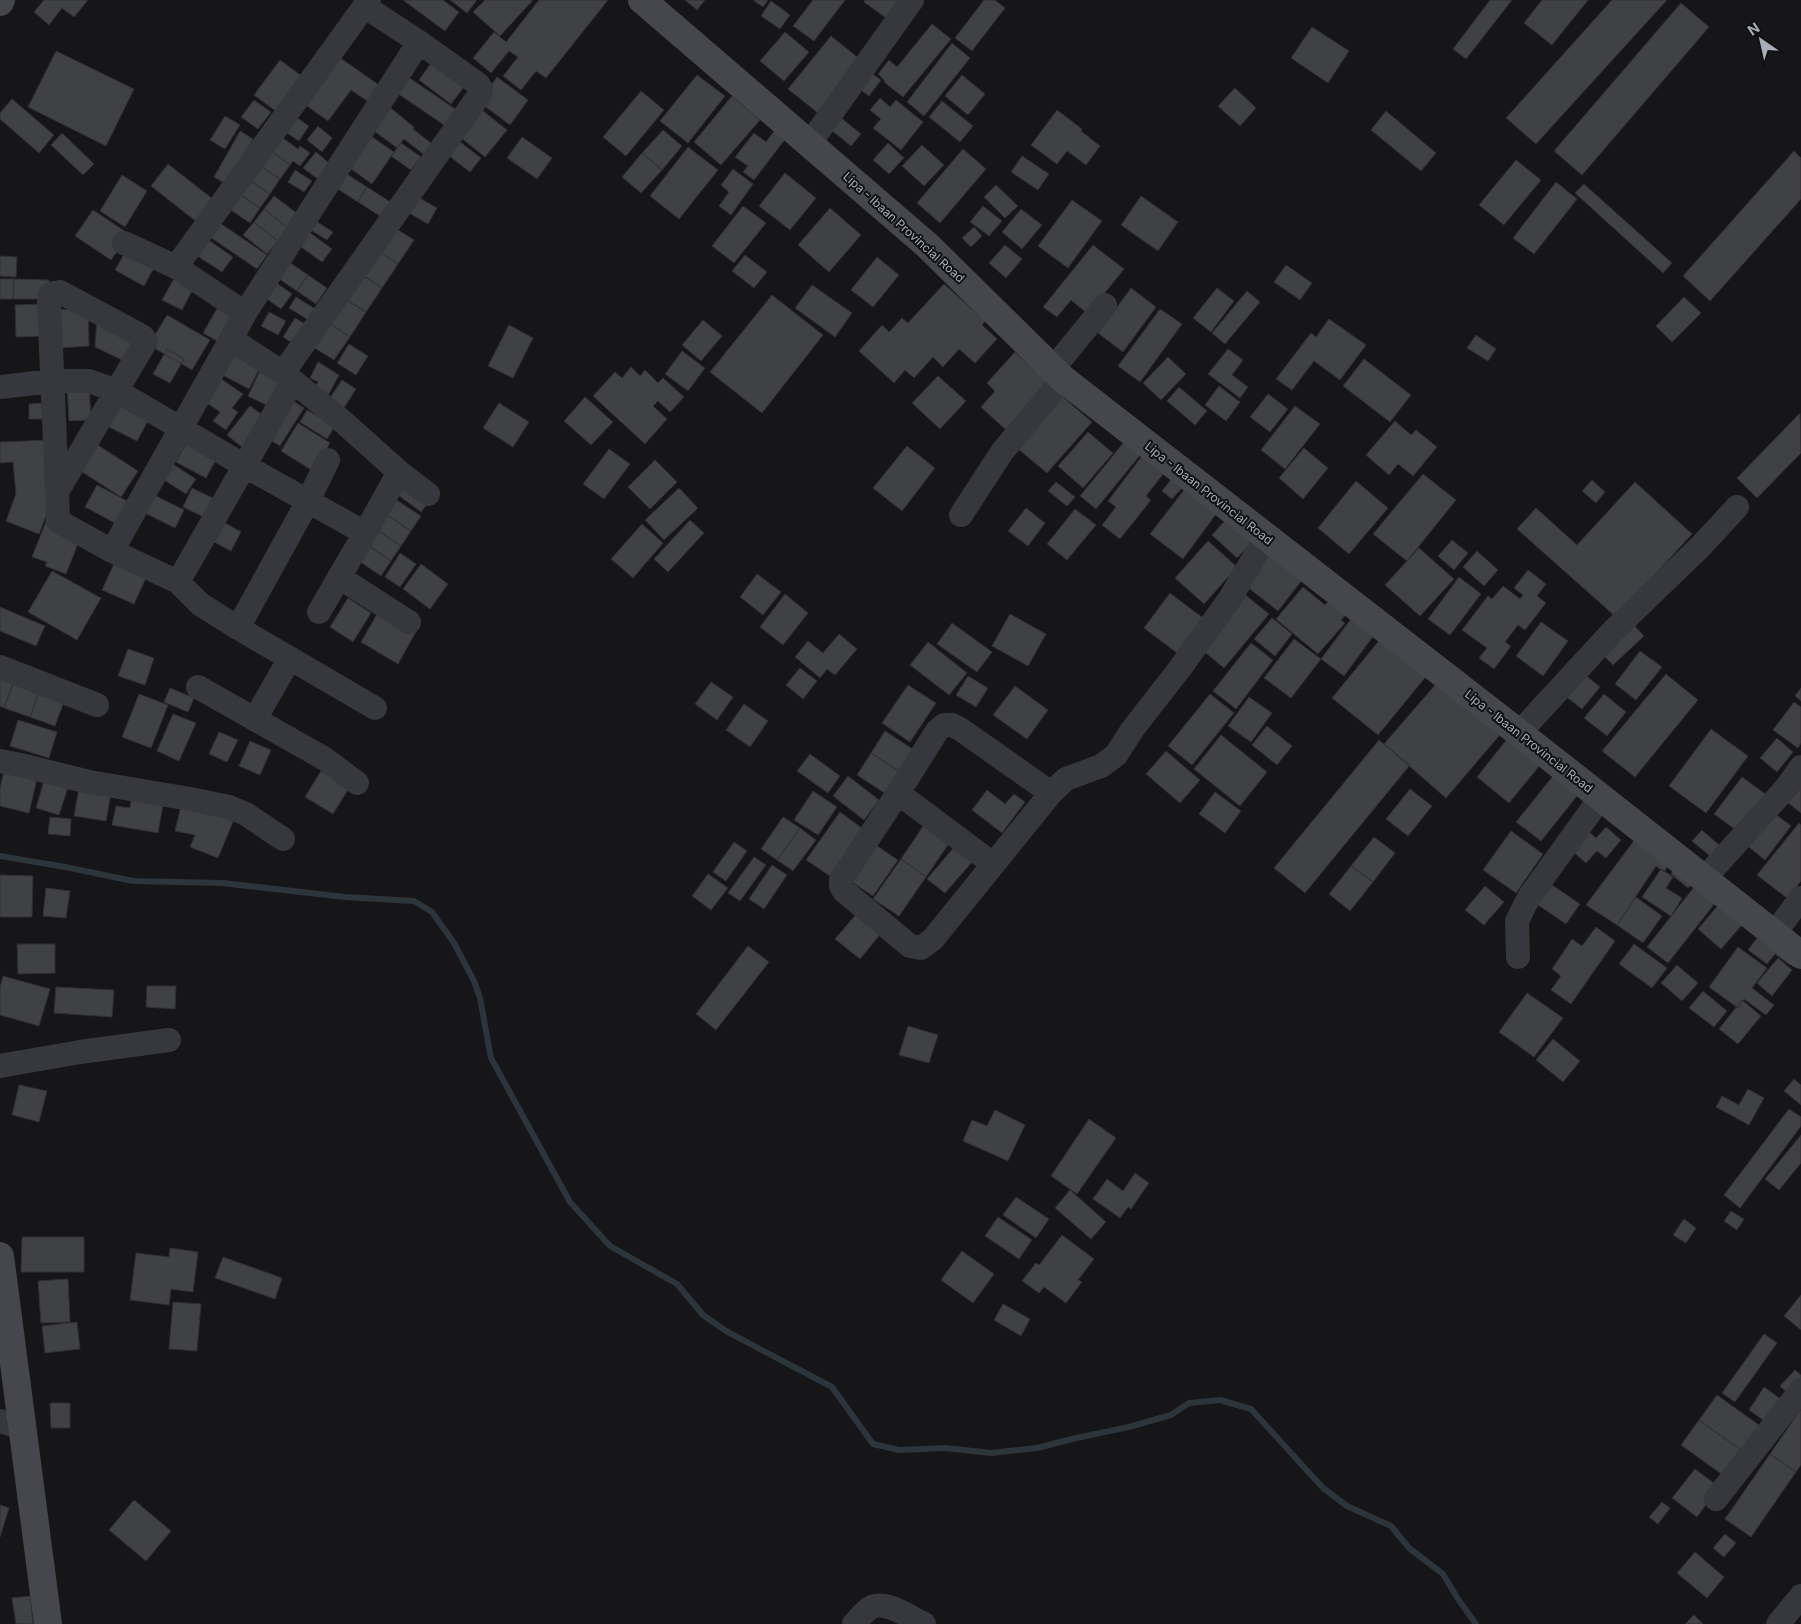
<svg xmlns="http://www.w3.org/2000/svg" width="1801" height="1624" font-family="Inter,sans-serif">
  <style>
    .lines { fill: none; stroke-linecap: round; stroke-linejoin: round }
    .stream { stroke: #2c353c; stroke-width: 6 }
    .building { fill: #404145; stroke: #303034 }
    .street { stroke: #37383d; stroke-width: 24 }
    .secondary { stroke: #45474d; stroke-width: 28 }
    .labels { text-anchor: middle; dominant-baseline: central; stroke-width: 4; stroke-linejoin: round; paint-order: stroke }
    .street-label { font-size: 12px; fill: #a8adb8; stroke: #111113 }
  </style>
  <rect width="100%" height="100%" fill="#161618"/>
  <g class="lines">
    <path class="stream" d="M0 856 65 867 133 881 222 883 345 897 414 901 432 912 454 943 474 981 480 998 491 1058 570 1202 610 1246 677 1284 703 1315 726 1331 832 1387 873 1444 899 1450 945 1448 991 1453 1037 1448 1076 1438 1129 1427 1171 1415 1189 1403 1220 1400 1251 1409 1323 1488 1347 1506 1391 1526 1409 1548 1443 1574 1458 1599 1476 1624"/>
  </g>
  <path class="building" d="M44 0H88L74 17 62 8 49 25 34 12Z
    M403 0H443L459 12 445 31Z
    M450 0H477L467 13Z
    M485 0H533L500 36 473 12Z
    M539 0H608L546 78 536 71 521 90 503 76 518 57 509 51 491 73 473 58 494 32 506 42Z
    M685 0H705L697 10Z
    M753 0H768L763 7Z
    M813 0H845L814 41 793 26Z
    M865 0H910L893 23 864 2Z
    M984 0H995L1005 8 972 51 955 38Z
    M1490 0H1512L1466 59 1453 49Z
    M1542 0H1588L1552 45 1524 23Z
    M1612 0H1667L1536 144 1506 118Z
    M771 1 790 15 780 29 761 16Z
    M1681 3 1709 27 1582 175 1554 151Z
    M932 24 951 39 903 97 884 82 885 81 878 74 889 60 897 67Z
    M1312 27 1349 51 1328 83 1291 58Z
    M785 32 809 52 784 81 760 61Z
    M831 36 861 60 818 113 788 89Z
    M952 43 970 58 924 116 907 102Z
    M56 51 134 89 106 146 28 107Z
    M339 57 386 90 375 106 351 90 328 121 303 103Z
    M434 59 467 83 451 104 419 80Z
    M280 60 303 77 277 112 254 95Z
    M870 72 881 80 869 96 857 87Z
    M697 75 725 96 688 143 660 121Z
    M962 75 985 94 968 115 945 96Z
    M408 77 461 113 450 129 397 93Z
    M497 77 528 100 510 125 479 102Z
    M1235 88 1256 108 1240 126 1218 106Z
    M641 91 664 110 626 156 603 137Z
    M732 96 760 120 721 165 694 142Z
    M880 98 890 107 896 100 923 122 901 150 873 128 881 119 870 110Z
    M12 99 54 135 39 153 0 119V113Z
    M254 100 271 112 258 129 241 117Z
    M942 101 973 126 960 142 929 117Z
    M387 105 414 127 413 129 436 147 427 157 404 139 397 148 369 127Z
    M482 110 507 130 485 157 460 137Z
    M1057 110 1082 129 1081 131 1100 146 1086 165 1067 151 1057 164 1031 145Z
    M1386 111 1436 153 1421 171 1371 130Z
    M291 114 309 126 299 141 281 129Z
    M225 116 240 125 225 149 210 140Z
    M840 117 861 134 851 146 830 129Z
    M318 126 332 138 322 152 307 140Z
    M663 130 682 146 662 170 642 153Z
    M775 130 786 138 754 180 743 172 748 166 735 157 754 133 766 142Z
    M240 131 253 139 227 185 214 177Z
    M365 132 394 152 372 184 343 163Z
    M62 133 94 164 83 175 51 145Z
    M276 133 298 149 300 146 310 153 300 166 293 161 290 165 266 147Z
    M522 137 552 158 537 179 507 158Z
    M455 138 481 158 470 172 444 152Z
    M401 143 421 157 411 170 391 156Z
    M888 143 904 158 889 174 873 160Z
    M922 145 944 165 924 186 902 166Z
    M266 147 290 165 280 179 255 162Z
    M688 147 718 170 679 219 650 196Z
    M963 149 986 169 940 223 917 203Z
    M1794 151 1801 158V199L1710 301 1683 276Z
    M316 152 330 164 318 179 303 168Z
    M642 153 662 170 641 193 622 177Z
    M1022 156 1049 174 1038 190 1011 172Z
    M1516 160 1541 180 1504 225 1479 205Z
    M255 162 280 179 270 194 245 177Z
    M168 164 214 200 197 222 151 186Z
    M733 169 753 184 731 215 719 206 729 192 721 185Z
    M295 170 312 181 304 192 288 182Z
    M342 171 367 187 358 202 333 186Z
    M785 173 816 198 790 230 759 206Z
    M122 175 147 191 125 227 100 211Z
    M245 177 270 194 260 208 235 191Z
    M1556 182 1577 199 1534 254 1513 238Z
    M1584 184 1672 263 1663 273 1575 193Z
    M996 185 1018 206 1005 218 984 197Z
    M367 187 392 203 383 218 358 202Z
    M235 191 260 208 250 223 225 206Z
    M411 193 437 208 428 224 402 209Z
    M274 196 298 214 288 228 264 209Z
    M1141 196 1178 222 1158 251 1121 225Z
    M1072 200 1102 221 1068 268 1038 246Z
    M743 206 766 223 734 263 712 246Z
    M983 206 1002 221 989 236 970 222Z
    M830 208 861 235 829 272 798 245Z
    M264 209 288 228 278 241 254 222Z
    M1021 209 1042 225 1022 249 1002 232Z
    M93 210 129 234 111 260 75 236Z
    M311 218 333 232 327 240 306 227Z
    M217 221 267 255 257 269 207 235Z
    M254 222 278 241 267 254 243 235Z
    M392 226 414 240 398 264 377 250Z
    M974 227 982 236 971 247 962 238Z
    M305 229 332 249 322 262 294 242Z
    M204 237 233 257 222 272 193 253Z
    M1005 245 1022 259 1006 278 989 263Z
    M1093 245 1124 269 1088 314 1071 300 1057 317 1043 307Z
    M128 247 157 262 144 286 115 270Z
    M377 250 398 264 382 288 361 274Z
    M745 255 767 272 754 288 732 271Z
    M0 256 17 257 16 277 0 276Z
    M877 257 899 275 873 307 851 290Z
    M289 262 308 275 297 291 278 278Z
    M1286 265 1312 283 1300 300 1274 282Z
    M177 273 196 283 182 310 162 300Z
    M361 274 382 288 366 312 345 299Z
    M308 275 327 288 316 304 297 291Z
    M0 279H14L13 299H0Z
    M14 279 49 280V299H13Z
    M271 279 292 294 281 309 260 294Z
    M944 284 985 321 982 325 997 339 975 363 959 349 943 367 933 357 914 378 905 370 894 383 859 351 882 325 889 332 902 318 908 323Z
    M812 285 852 313 835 337 795 308Z
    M1131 288 1156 307 1123 352 1098 333Z
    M1217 288 1234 301 1211 332 1193 318Z
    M1247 291 1260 302 1225 344 1212 333Z
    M772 295 823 335 762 413 710 372Z
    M296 297 317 310 310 321 289 308Z
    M1684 297 1701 313 1672 342 1656 326Z
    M345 299 366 312 350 337 328 322Z
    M221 302 237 311 219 342 203 333Z
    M46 304V336L16 337 15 305Z
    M88 308 89 346 58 348 56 310Z
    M1160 309 1182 324 1140 382 1118 366Z
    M269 312 286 321 278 335 261 326Z
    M167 315 210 340 192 370 149 345Z
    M97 316 139 337 126 362 95 347Z
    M295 318 307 325 294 344 283 337Z
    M1329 319 1366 345 1340 380 1314 361 1292 390 1276 379 1311 333 1316 337Z
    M703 320 722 336 701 361 682 345Z
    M328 322 350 337 334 360 313 347Z
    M509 325 533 338 513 378 488 366Z
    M1476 335 1496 349 1488 361 1467 348Z
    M349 344 368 356 356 375 337 363Z
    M228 346 262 364 249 389 215 371Z
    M167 349 184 359 170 383 153 374Z
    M1228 349 1243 360 1232 375 1248 387 1240 398 1208 374Z
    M682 351 705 368 688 391 665 374Z
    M1015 352 1050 384 1007 431 981 407 995 391 987 383Z
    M1168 357 1186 374 1161 400 1143 383Z
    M1364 359 1411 395 1390 422 1343 386Z
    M318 362 339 375 326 399 313 391 318 382 310 378Z
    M262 366 285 377 270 407 248 396Z
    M631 367 640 376 645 370 658 383 663 378 684 397 670 412 658 401 653 406 667 419 645 444 593 396 615 372 622 378Z
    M217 376 243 394 232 408 238 412 226 430 213 421 220 412 201 399Z
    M938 376 966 401 940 429 912 403Z
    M342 380 356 389 340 414 325 405Z
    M89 383 91 420 69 421 67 384Z
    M1219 386 1240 402 1226 421 1205 405Z
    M1179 387 1207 411 1195 425 1167 401Z
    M1057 392 1092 422 1047 473 1012 444Z
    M1268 394 1288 409 1270 432 1250 417Z
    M585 397 613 422 591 445 564 421Z
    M288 398 304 408 280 446 263 436Z
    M118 400 150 417 137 441 105 425Z
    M46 403V419H29V404Z
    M499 403 529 422 513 447 483 428Z
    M250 406 265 417 242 447 227 435Z
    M1295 406 1320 424 1285 469 1261 450Z
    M307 410 335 426 327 439 300 422Z
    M1800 413 1801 453 1757 498 1737 478Z
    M1395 421 1411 435 1416 430 1437 447 1413 476 1398 464 1389 475 1366 455Z
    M298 423 330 443 313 471 281 451Z
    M1088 432 1113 453 1083 488 1058 466Z
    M189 438 219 454 206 478 176 462Z
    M52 440 56 491 39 534 6 521 16 494 13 462 0 463V442Z
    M90 440 138 471 121 497 73 466Z
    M1125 441 1141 454 1096 509 1080 496Z
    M907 446 935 468 902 511 873 488Z
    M1304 448 1328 468 1303 499 1279 478Z
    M609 449 630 464 604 499 583 484Z
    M1142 456 1164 473 1146 496 1151 500 1120 539 1102 525 1116 507 1108 501Z
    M655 460 677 482 650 509 628 487Z
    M171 463 196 479 186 494 161 478Z
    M1423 474 1456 500 1407 561 1373 534Z
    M1173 477 1184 486 1172 499 1162 491Z
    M404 479 431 499 421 512 394 492Z
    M1592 480 1605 492 1596 503 1582 491Z
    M1356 481 1388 508 1349 554 1318 528Z
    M1056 482 1075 497 1067 506 1048 491Z
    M1635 482 1692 534 1616 617 1517 529 1536 508 1577 545Z
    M97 485 127 501 115 523 85 507Z
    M192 488 221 502 212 521 183 507Z
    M679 488 698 508 664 540 645 520Z
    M1184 490 1216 514 1183 559 1150 534Z
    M150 493 184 510 175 528 141 511Z
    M395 499 421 516 411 531 386 514Z
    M1026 508 1045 523 1028 546 1008 531Z
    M1075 509 1096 525 1067 560 1047 544Z
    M386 514 411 531 401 546 376 529Z
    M1231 514 1257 537 1237 558 1212 535Z
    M47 519 79 541 66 574 45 566 47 562 32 557Z
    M690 520 704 533 668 572 654 559Z
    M225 523 241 532 231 551 214 542Z
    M642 524 663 543 633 578 611 559Z
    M376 529 401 546 391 561 366 544Z
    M1452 540 1468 553 1454 570 1438 556Z
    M1208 541 1237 567 1204 604 1175 578Z
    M366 544 391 561 381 576 356 559Z
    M1269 548 1305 576 1278 611 1242 583Z
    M1419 548 1454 579 1420 616 1385 585Z
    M1477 551 1498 570 1484 586 1463 567Z
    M400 553 416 564 400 587 385 577Z
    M118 555 150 569 134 604 102 590Z
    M421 564 448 584 430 609 403 589Z
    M1528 570 1546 584 1537 596 1546 603 1525 630 1518 625 1505 642 1511 646 1494 669 1479 658 1487 648 1462 630 1488 596 1492 599 1503 586 1520 599 1523 595 1514 588Z
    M52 571 101 598 77 640 28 612Z
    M757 574 781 592 763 615 740 597Z
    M1459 577 1481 594 1450 635 1428 619Z
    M1303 587 1325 605 1335 594 1352 608 1341 620 1345 623 1318 654 1276 619Z
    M1170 593 1203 618 1177 653 1144 628Z
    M1243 593 1269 614 1224 668 1199 647Z
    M785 594 808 613 783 645 760 627Z
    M348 598 371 613 353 642 330 627Z
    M0 607 45 626 36 646 0 631Z
    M380 609 417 630 398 664 361 642Z
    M1010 614 1046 634 1028 666 992 646Z
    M1354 615 1377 631 1344 676 1321 659Z
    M1272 618 1292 634 1275 656 1254 639Z
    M1629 620 1644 636 1613 665 1598 650Z
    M1541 622 1568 641 1543 676 1516 656Z
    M952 623 992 652 977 672 937 644Z
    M1387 631 1433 668 1378 735 1332 698Z
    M839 634 857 649 835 675 827 669 820 678 795 657 808 641 823 653Z
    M1294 639 1321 659 1291 698 1264 678Z
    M928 642 967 673 949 695 910 665Z
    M1251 643 1273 660 1236 709 1213 691Z
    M128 649 154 658 145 685 118 676Z
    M1640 651 1662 667 1636 700 1615 684Z
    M800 668 817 681 803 699 786 685Z
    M1578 669 1600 687 1582 709 1560 692Z
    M0 672 15 678 4 708 0 706Z
    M1666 674 1698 700 1635 777 1602 751Z
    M968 676 988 688 976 707 956 695Z
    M1442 677 1504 730 1446 798 1384 744Z
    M15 678 41 687 30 717 4 708Z
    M711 682 733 697 717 720 695 704Z
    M908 685 936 703 910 742 882 723Z
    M1015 686 1048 710 1027 739 993 715Z
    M41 687 66 696 55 726 30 717Z
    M170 688 194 698 188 712 164 702Z
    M1801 688V701L1795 696Z
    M139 694 168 705 151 748 122 737Z
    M1210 694 1234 713 1192 765 1168 746Z
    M1604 694 1626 712 1607 736 1584 718Z
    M1249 697 1272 713 1251 742 1228 726Z
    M1794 702 1801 707V743L1798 748 1773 730Z
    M744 704 768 721 750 747 726 730Z
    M173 714 196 723 179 761 157 751Z
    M18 720 57 732 49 758 10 746Z
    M1267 726 1292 746 1277 765 1252 745Z
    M1711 729 1748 756 1706 813 1669 786Z
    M885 731 914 750 900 772 871 753Z
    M219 732 238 740 227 762 209 754Z
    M1221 735 1267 772 1240 806 1194 769Z
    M1508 738 1541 764 1509 803 1477 777Z
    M1777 738 1793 752 1777 772 1760 758Z
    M1379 740 1410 765 1305 893 1274 868Z
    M250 741 271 750 260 775 239 766Z
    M1166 751 1200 780 1180 803 1146 774Z
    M871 753 900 772 886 794 857 775Z
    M810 754 840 776 828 793 797 771Z
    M5 766 38 774 29 813 0 806V788Z
    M1561 766 1585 786 1541 841 1516 822Z
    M321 771 349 788 333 814 305 797Z
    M46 774 70 781 59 815 36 808Z
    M1801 775V813L1782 798Z
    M848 776 879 800 864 820 833 796Z
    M1742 777 1768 796 1740 833 1714 814Z
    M79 788 111 793 106 821 74 816Z
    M1410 789 1432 806 1408 836 1386 819Z
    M987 790 1005 804 1014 794 1025 802 1002 833 972 810Z
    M813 791 837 807 818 835 794 820Z
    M1215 792 1241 811 1225 833 1199 814Z
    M132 794 164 799 158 833 112 825 116 806 130 808Z
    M181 806 235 817 218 858 190 847 195 835 175 831Z
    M1770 810 1791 826 1765 860 1744 843Z
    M840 812 863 829 830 876 806 860Z
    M50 817 71 819 70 836 48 834Z
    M783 817 800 828 777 860 761 849Z
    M928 819 954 836 926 877 901 859Z
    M1799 823 1801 825V881L1787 898 1757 875Z
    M1606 827 1621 840 1606 858 1597 851 1586 863 1571 850 1587 830 1596 838Z
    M800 828 816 840 793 871 777 860Z
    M1702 830 1719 845 1710 856 1692 841Z
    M1511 831 1543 854 1516 893 1483 870Z
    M1639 834 1674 857 1664 872 1656 866 1617 925 1586 905Z
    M1374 837 1395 853 1373 882 1351 866Z
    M734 842 747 851 726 881 713 872Z
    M871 842 898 860 873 896 846 878Z
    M955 846 973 861 945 893 927 879Z
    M754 857 766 865 740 901 728 893Z
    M901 859 926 877 899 916 873 899Z
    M1678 863 1699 878 1688 888 1671 874Z
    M772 865 787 875 764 909 749 899Z
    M1351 866 1373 882 1350 911 1329 894Z
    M1661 869 1673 877 1666 888 1682 898 1671 916 1642 897Z
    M708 874 728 888 711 910 692 896Z
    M0 875 33 876 32 917H0Z
    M1698 882 1719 898 1668 963 1647 947Z
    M1549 883 1580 904 1566 924 1535 903Z
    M1485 886 1504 902 1484 925 1465 910Z
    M46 888 70 891 66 918 43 916Z
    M1636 897 1662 916 1643 943 1617 925Z
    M1725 897 1749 917 1721 949 1698 929Z
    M859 911 883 931 860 959 835 939Z
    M1596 927 1615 941 1571 1004 1551 990 1561 976 1552 969 1572 939 1582 946Z
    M1757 938 1799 954 1790 965 1775 954 1767 964 1748 950Z
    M17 944H55V973L18 974Z
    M1634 944 1667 968 1652 988 1619 964Z
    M748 946 769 962 716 1030 696 1014Z
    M1738 947 1767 968 1752 988 1774 1005 1766 1015 1744 999 1738 1008 1709 987Z
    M1778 958 1792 970 1772 996 1757 983Z
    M1677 965 1698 983 1682 1001 1661 983Z
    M3 976 50 989 39 1026 0 1015V987Z
    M147 986H176L175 1009 146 1007Z
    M56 987 114 990 112 1017 54 1013Z
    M1703 991 1727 1011 1714 1027 1689 1008Z
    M1527 993 1563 1018 1534 1057 1499 1032Z
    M1742 1000 1761 1016 1738 1044 1719 1029Z
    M908 1026 938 1035 929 1063 899 1055Z
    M1553 1039 1580 1061 1563 1082 1536 1060Z
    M1794 1079 1801 1085V1105L1784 1091Z
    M19 1085 47 1091 39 1122 12 1115Z
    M1748 1089 1764 1098 1749 1125 1716 1107 1722 1096 1739 1105Z
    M1789 1109 1801 1117V1126L1740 1208 1724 1195Z
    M995 1110 1025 1125 1008 1161 963 1141 972 1120 987 1126Z
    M1089 1119 1116 1138 1077 1194 1051 1176Z
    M1801 1135V1163L1779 1190 1765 1179Z
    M1135 1173 1149 1183 1131 1209 1128 1207 1120 1218 1093 1199 1107 1179 1123 1191Z
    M1070 1190 1106 1222 1091 1239 1055 1208Z
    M1016 1197 1049 1219 1036 1238 1003 1215Z
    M1731 1211 1744 1219 1737 1230 1724 1221Z
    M998 1217 1032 1240 1019 1259 985 1236Z
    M1684 1219 1696 1228 1686 1243 1673 1235Z
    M1062 1235 1094 1259 1078 1280 1082 1282 1066 1303 1044 1287 1039 1293 1022 1281 1036 1263 1039 1265Z
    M22 1237H84V1272H21Z
    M170 1248 198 1252 193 1292 171 1289 169 1305 130 1300 136 1253 169 1257Z
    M962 1251 994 1274 973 1303 941 1280Z
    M223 1257 282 1278 275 1299 215 1278Z
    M68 1279 70 1322 41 1323 38 1281Z
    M1801 1295V1330L1784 1316Z
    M173 1302 201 1304 197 1351 169 1349Z
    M1003 1304 1030 1319 1021 1336 994 1320Z
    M77 1322 80 1349 45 1353 42 1326Z
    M1764 1334 1777 1343 1735 1402 1722 1393Z
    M1795 1370 1801 1375V1381L1789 1394 1780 1386Z
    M1764 1387 1785 1402 1769 1424 1749 1410Z
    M1717 1395 1763 1428 1745 1453 1699 1420Z
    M50 1403H70V1428H51Z
    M1801 1409V1465L1796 1472 1770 1454Z
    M1699 1420 1745 1453 1727 1478 1681 1445Z
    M1770 1454 1796 1472 1751 1537 1725 1519Z
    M1695 1469 1719 1487 1697 1517 1672 1498Z
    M134 1500 171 1531 146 1561 109 1530Z
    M1662 1502 1670 1508 1658 1524 1649 1517Z
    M0 1505 9 1508 0 1537Z
    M1725 1534 1736 1543 1724 1557 1713 1548Z
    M1695 1552 1724 1577 1707 1598 1677 1573Z
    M30 1596 33 1624H16L12 1598Z
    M1694 1615 1703 1624H1685Z"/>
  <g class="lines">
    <path class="street" d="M810 143 912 0
      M124 243 176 267 245 313
      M176 267 369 0
      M1052 370 1105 305
      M283 373 480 94 481 89 478 84 419 42 364 6
      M293 381 178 582 200 604 238 628 308 501 328 460
      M0 387 52 381H89L117 391 245 466 365 533 399 472 341 420 283 373 231 339 245 313 419 42
      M399 472 428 494
      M57 492 146 341 142 336 60 292 54 293 50 295 49 301 57 492 58 521 112 551 178 582
      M961 515 1002 452 1063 379
      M112 551 231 339
      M339 577 409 622
      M319 612 365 533
      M238 628 375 708
      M0 667 97 705
      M198 687 325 759 357 783
      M255 719 290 658
      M1519 733 1613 631 1701 546 1737 507
      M0 761 21 765 89 782 190 799 229 807 246 814 283 839
      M898 793 993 864
      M1051 793 960 729 952 725H944L937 731 898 793 841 880V886L844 891 910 946 921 948 933 939 1051 793 1066 779 1101 766 1116 755 1132 730 1181 667 1231 597 1266 537
      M1704 879 1786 788 1801 767
      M1774 934 1801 898
      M1518 957 1517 921 1529 897 1601 797
      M0 1066 80 1052 169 1040
      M0 1421 22 1428
      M1716 1499 1801 1390
      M854 1624C860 1618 866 1608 875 1606 890 1602 911 1618 924 1624
      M1778 1624 1801 1596"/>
    <path class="secondary" d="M642 0 927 245 1063 379 1519 733 1801 955
      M0 2 1 0
      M0 1256 48 1624"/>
  </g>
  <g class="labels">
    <g class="street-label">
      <text transform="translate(904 227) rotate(42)">Lipa - Ibaan Provincial Road</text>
      <text transform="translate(1209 493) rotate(38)">Lipa - Ibaan Provincial Road</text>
      <text transform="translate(1529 741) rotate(38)">Lipa - Ibaan Provincial Road</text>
    </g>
  </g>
  <g transform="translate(1761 40) rotate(326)" stroke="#111113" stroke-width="4" paint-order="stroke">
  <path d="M0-4L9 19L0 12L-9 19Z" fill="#a8adb8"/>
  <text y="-8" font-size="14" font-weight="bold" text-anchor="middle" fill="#a8adb8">N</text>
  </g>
</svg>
